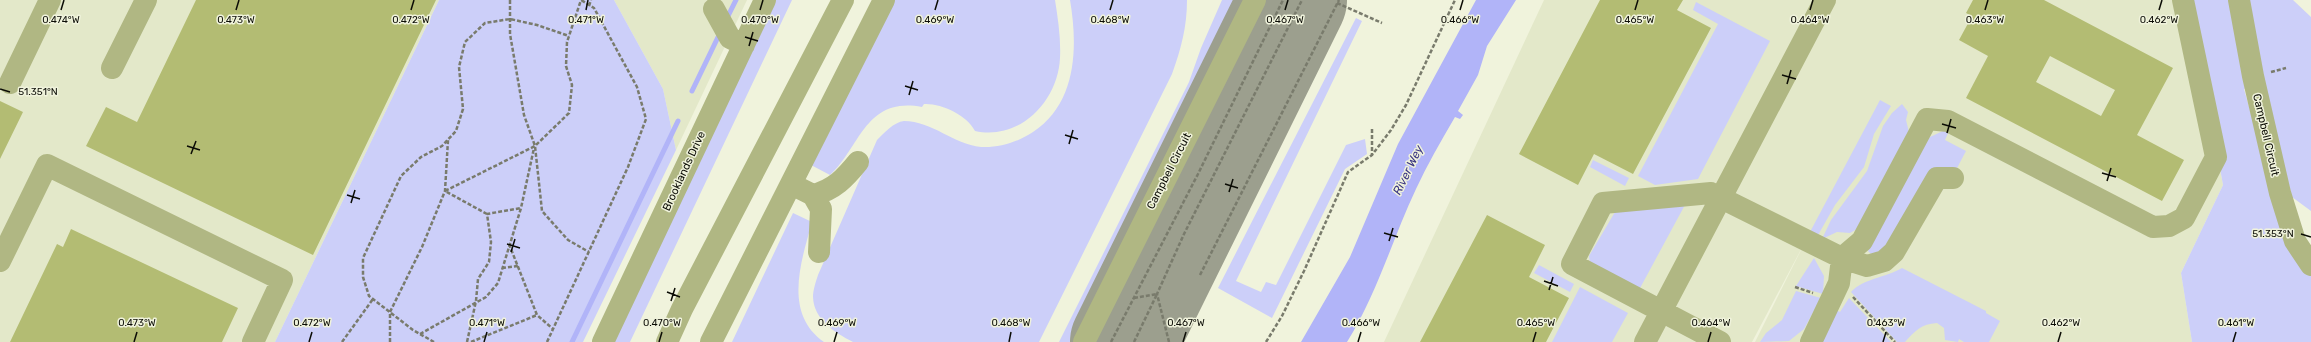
<svg xmlns="http://www.w3.org/2000/svg" width="2311" height="342" font-family="Rubik,sans-serif">
  <style>
    .built { fill: #e3e8c9 }
    .green { fill: #cccff9 }
    .water { fill: #b1b4f8 }
    .lines { fill: none; stroke-linecap: round; stroke-linejoin: round }
    .stream { stroke: #b1b4f8; stroke-width: 5 }
    .runway { stroke: #9c9f8e; stroke-width: 108 }
    .building { fill: #b3bc73; fill-rule: evenodd }
    .path { stroke: #797b6c; stroke-width: 2.5; stroke-dasharray: 4 2; stroke-linecap: butt }
    .minor { stroke: #b0b783; stroke-width: 22 }
    .ticks { fill: none; stroke: #0b0c05; stroke-width: 1.5 }
    .labels { text-anchor: middle; dominant-baseline: central; stroke-width: 3; stroke-linejoin: round; paint-order: stroke }
    .street-label { font-size: 11px; fill: #0b0c05; stroke: #f0f3dc }
    .water-label { font-size: 12px; font-style: italic; fill: #3a3582; stroke: #f0f3dc }
    .ticks-label { font-size: 10px; text-anchor: middle; fill: #0b0c05; stroke: #f0f3dc; stroke-width: 3; stroke-linejoin: round; paint-order: stroke }
  </style>
  <rect width="100%" height="100%" fill="#f0f3dc"/>
  <path class="built" d="M0 0H439L275 342H0Z
    M614 0H747L676 150 663 89Z
    M1544 0H2189L2223 185 2181 273 2192 342H1755L1806 240 1752 342H1384Z"/>
  <path class="green" d="M439 0H614L663 89 676 150 583 342H275Z
    M776 0H792L630 342H613Z
    M894 0H1055C1058 19 1061 39 1060 58 1058 101 1020 141 975 131 967 115 941 103 924 104L922 107C865 96 860 148 830 175L811 165Z
    M1070 0H1187C1187 27 1181 49 1172 74L1039 342H853C834 332 814 320 813 297 813 290 816 281 818 275L877 140C884 133 894 122 904 121 932 121 953 144 981 147 999 148 1018 142 1033 132 1077 103 1078 47 1070 0Z
    M1222 0H1241L1070 342H1059L1189 82 1201 48Z
    M2189 0H2293L2311 17V211L2292 197 2263 83 2244 89 2286 238 2311 251V342H2192L2181 273 2223 185Z
    M1696 2 1770 41 1698 179 1655 185 1638 176 1718 24 1693 10Z
    M1356 18 1362 21 1236 281 1261 292 1266 282 1276 285 1346 145 1365 139 1367 154 1345 169 1272 318 1218 288Z
    M1880 100 1891 106 1874 134 1864 167 1835 205 1817 237 1810 232Z
    M1902 104 1908 112 1906 120 1909 132 1857 229 1850 233 1837 232 1822 239 1831 220 1867 171 1883 126 1892 113Z
    M1947 129 1949 131 1945 140 1966 151 1956 170 1889 246 1872 255 1868 251 1870 247 1928 138Z
    M1593 160 1629 178 1625 186 1590 167Z
    M1686 203 1639 290 1590 263 1589 256 1615 212Z
    M793 213 812 222C801 262 783 313 824 342H732Z
    M1814 258 1824 276 1823 294 1796 286Z
    M1539 265 1574 284 1570 292 1534 273Z
    M1902 268 1986 311V313L2000 321 1989 342H1964L1959 339 1958 342 1945 340 1944 328 1937 323C1921 324 1915 331 1905 342H1897L1851 292C1864 278 1885 278 1902 268Z
    M1580 287 1628 313 1612 342H1552Z
    M1796 291 1821 298 1804 329 1789 341 1760 342 1766 333 1782 320Z
    M1849 298 1891 342H1819L1836 310 1840 312Z"/>
  <path class="water" d="M1476 0H1516L1487 46 1478 75 1458 111 1463 115 1460 119 1455 117C1441 141 1427 165 1416 189 1392 240 1377 294 1347 342H1301L1350 257 1398 144Z"/>
  <g class="lines">
    <path class="stream" d="M726 20 736 0
      M692 91 720 33
      M572 342 678 121"/>
    <path class="runway" d="M1124 342 1293 0"/>
  </g>
  <path class="building" d="M196 0H436L313 255 86 146 106 107 137 122Z
    M1600 0H1683L1677 10 1711 28 1633 174 1594 154 1578 185 1519 154Z
    M1973 0H2044L2173 68 2137 135 2184 160 2162 201 1966 98 1988 56 1959 40 1972 16 1966 13ZM2050 56 2115 90 2101 116 2036 82Z
    M0 101 23 112 0 159Z
    M1487 215 1545 245 1529 277 1569 298 1546 342H1420Z
    M71 229 238 308 222 342H10L57 244 63 247Z"/>
  <g class="lines">
    <path class="path" d="M510 0V34L524 115 535 146 542 211 568 240 589 252
      M1337 3 1382 23
      M589 6 591 0
      M2271 72 2286 68
      M1372 129V155
      M487 214 445 191 535 146 569 113 572 85 566 66 567 42 581 0
      M509 244 537 315 553 329
      M502 268 518 266
      M1200 275 1339 0
      M1795 287 1813 293
      M1853 297 1895 342
      M1134 298 1157 294
      M420 334 486 297 498 283 521 208 534 148
      M342 342 373 299
      M390 342V312L422 247 445 191 448 140
      M434 342 413 330 369 296 363 277V258L401 176 421 157 442 146 456 131 463 109 459 67 465 42 485 23 510 19 537 25 569 36
      M467 342 476 301 478 279 489 262 491 242 487 214 521 208
      M471 342 537 315
      M547 342 628 167 646 119 637 87 594 8 581 0
      M1111 342 1198 174 1283 0
      M1134 342 1157 294
      M1169 342 1157 294 1184 234 1302 0
      M1266 342 1282 316 1304 271 1348 172 1372 155 1391 130 1406 105 1455 0"/>
    <path class="minor" d="M2239 0 2253 76 2280 193 2295 241 2311 265
      M714 9 730 38 744 45
      M112 68 146 0
      M10 83 50 0
      M791 184 813 195C834 190 845 178 858 162
      M813 195 821 209 819 252
      M0 261 47 165 282 280 253 342
      M603 342 765 0
      M667 342 682 309 843 0
      M711 342 884 0
      M1084 342 1255 0
      M1645 342 1825 0
      M1720 342 1572 264 1603 203 1711 193 1842 258 1867 266 1884 261 1894 252 1937 178H1953
      M1811 342 1839 283 1842 258 1862 241 1927 119 1948 121 2153 227 2169 226 2184 218 2216 157 2183 0"/>
  </g>
  <path class="ticks" d="M61 10 64 0M236 10 239 0M411 10 414 0M586 10 588 0M760 10 763 0M935 10 938 0M1110 10 1113 0M1285 10 1288 0M1460 10 1463 0M1635 10 1638 0M1810 10 1813 0M1985 10 1988 0M2159 10 2162 0M745 37 758 41M749 46 753 32M1782 75 1796 79M1787 84 1791 70M905 86 918 90M0 89 10 92M909 95 913 81M1942 124 1956 128M1947 133 1951 119M1065 135 1078 139M1069 144 1073 130M187 146 200 150M191 154 196 141M2102 173 2116 177M2107 181 2111 168M1225 184 1238 188M1229 192 1233 179M347 195 360 199M351 203 355 190M1384 233 1398 237M2301 234 2311 237M1389 241 1393 228M507 244 520 248M511 252 515 239M1544 281 1558 286M1549 290 1553 277M667 292 680 297M671 301 675 288M134 342 137 332M309 342 312 332M484 342 487 332M659 342 662 332M834 342 837 332M1009 342 1011 332M1183 342 1186 332M1358 342 1361 332M1533 342 1536 332M1708 342 1711 332M1883 342 1886 332M2058 342 2061 332M2233 342 2236 332"/>
  <g class="labels">
    <g class="street-label">
      <text transform="translate(2266 135) rotate(77)">Campbell Circuit</text>
      <text transform="translate(684 171) rotate(-65)">Brooklands Drive</text>
      <text transform="translate(1169 171) rotate(-63)">Campbell Circuit</text>
    </g>
    <g class="water-label">
      <text transform="translate(1408 170) rotate(-64)">River Wey</text>
    </g>
  </g>
  <g class="ticks-label">
    <text x="61" y="23">0.474°W</text>
    <text x="236" y="23">0.473°W</text>
    <text x="411" y="23">0.472°W</text>
    <text x="586" y="23">0.471°W</text>
    <text x="760" y="23">0.470°W</text>
    <text x="935" y="23">0.469°W</text>
    <text x="1110" y="23">0.468°W</text>
    <text x="1285" y="23">0.467°W</text>
    <text x="1460" y="23">0.466°W</text>
    <text x="1635" y="23">0.465°W</text>
    <text x="1810" y="23">0.464°W</text>
    <text x="1985" y="23">0.463°W</text>
    <text x="2159" y="23">0.462°W</text>
    <text x="38" y="95">51.351°N</text>
    <text x="2273" y="237">51.353°N</text>
    <text x="137" y="326">0.473°W</text>
    <text x="312" y="326">0.472°W</text>
    <text x="487" y="326">0.471°W</text>
    <text x="662" y="326">0.470°W</text>
    <text x="837" y="326">0.469°W</text>
    <text x="1011" y="326">0.468°W</text>
    <text x="1186" y="326">0.467°W</text>
    <text x="1361" y="326">0.466°W</text>
    <text x="1536" y="326">0.465°W</text>
    <text x="1711" y="326">0.464°W</text>
    <text x="1886" y="326">0.463°W</text>
    <text x="2061" y="326">0.462°W</text>
    <text x="2236" y="326">0.461°W</text>
  </g>
</svg>
